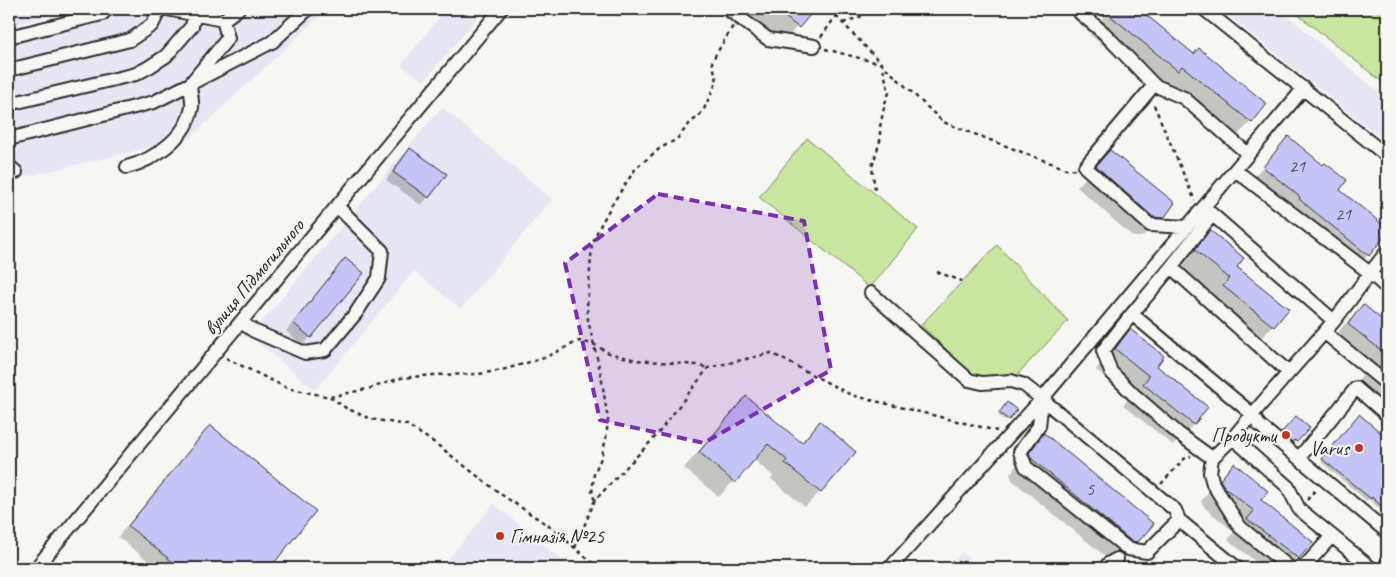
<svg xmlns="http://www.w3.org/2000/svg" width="1396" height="577" font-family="Caveat,sans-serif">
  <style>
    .built { fill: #e7e7f3 }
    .green { fill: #c8e69d; stroke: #7a8864 }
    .shadow { fill: #0003 }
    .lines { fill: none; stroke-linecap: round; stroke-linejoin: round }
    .stream { stroke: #618a9b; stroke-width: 4 }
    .building { fill: #c5c4f6; stroke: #2b2b2b }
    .minor-casing { stroke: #2b2b2b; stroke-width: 16 }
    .path { stroke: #2b2b2b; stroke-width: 2.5; stroke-dasharray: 4 4; stroke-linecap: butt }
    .minor { stroke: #f6f6f2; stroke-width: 12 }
    .marked { fill: #7b2cbf; fill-opacity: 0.2; stroke: #7b2cbf; stroke-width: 4; stroke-dasharray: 10 6; stroke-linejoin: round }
    .poi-dot { fill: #c8321e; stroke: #f6f6f2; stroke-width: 2 }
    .labels { text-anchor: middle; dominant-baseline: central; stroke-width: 4; stroke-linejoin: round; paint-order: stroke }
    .number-label { font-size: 18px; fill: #52515e }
    .street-label { font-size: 20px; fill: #2b2b2b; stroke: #f6f6f2 }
    .poi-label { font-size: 20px; fill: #2b2b2b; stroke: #f6f6f2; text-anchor: end }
  </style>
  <rect width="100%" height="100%" fill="#f6f6f2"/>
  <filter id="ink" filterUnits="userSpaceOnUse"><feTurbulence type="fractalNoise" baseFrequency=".02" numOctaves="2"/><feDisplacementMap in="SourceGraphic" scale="10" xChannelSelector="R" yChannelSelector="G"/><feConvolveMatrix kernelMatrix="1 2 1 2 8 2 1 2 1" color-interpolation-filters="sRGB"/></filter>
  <g filter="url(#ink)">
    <path class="built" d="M9 9H63L58 14 9 26Z
      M68 9H327L190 138 20 178 9 171V29L60 16Z
      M446 9H485L424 81 401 65Z
      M1220 9H1279L1387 99V143Z
      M442 107 552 199 461 309 414 271 315 390 250 336Z
      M494 504 572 568H441Z
      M962 553 981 568H947Z"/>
    <path class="green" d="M1291 9H1387V86Z
      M807 138 918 229 870 288 759 197Z
      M997 245 1068 321 1015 377 974 376 921 325Z"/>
    <path class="shadow" d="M714 9H811L812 10 778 48 745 21 737 28Z
      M837 9H854L847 16Z
      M1111 9H1138L1194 55 1266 104 1251 122 1230 142 1161 86 1157 90 1089 34Z
      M1288 138 1338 190 1387 230 1368 255 1357 266 1253 178Z
      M410 149 428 197 421 205 386 180 402 157Z
      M1110 152 1163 217 1142 237H1133L1077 187Z
      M1210 232 1273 326 1253 346 1204 307 1210 298 1176 271 1190 252Z
      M345 259 310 337 302 345 286 331Z
      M1364 306 1387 325V405L1357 381 1364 373 1329 345 1343 326Z
      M1130 331 1155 366 1207 407 1193 425 1173 445 1123 405 1130 397 1096 370 1110 351Z
      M746 398 800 443 820 423V492L805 507 771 479 773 476 753 459 719 497 684 468 731 413Z
      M1005 406 1015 410 1005 421 998 415Z
      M1359 416 1387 439V516L1369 499 1367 501 1321 462Z
      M1290 424 1296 441 1290 448 1276 440Z
      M210 426 314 511 268 568H157L118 537 200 437Z
      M1044 435 1138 542 1117 562 1111 561 1012 480 1010 474 1024 455Z
      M1234 465 1259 500 1311 542 1288 568H1264L1228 540 1234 532 1205 508 1201 501 1214 485Z"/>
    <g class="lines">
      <path class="stream" d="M1385 9 1387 10"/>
    </g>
    <path class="building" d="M775 9H815L799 28Z
      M1102 9H1139L1194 54 1199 48 1267 104 1252 123 1182 66 1178 71Z
      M1288 136 1323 165 1325 163 1347 180 1340 190 1387 228V233L1369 256 1299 199 1300 197 1263 167Z
      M410 148 447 174 429 198 393 172Z
      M1110 150 1175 203 1164 218 1153 217 1096 166Z
      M1210 230 1244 258 1237 267 1289 309 1274 327 1223 286 1229 278 1195 250Z
      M345 258 364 273 311 338 293 323Z
      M1363 304 1387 324V355L1348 324Z
      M1130 329 1164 356 1157 366 1208 407 1194 425 1143 384 1149 376 1115 349Z
      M746 396 802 443 820 421 856 452 821 493 785 463 787 460 768 444 735 483 699 452Z
      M1007 402 1017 410 1009 420 999 413Z
      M1359 414 1387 438V512L1372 497 1371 499 1322 459Z
      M1296 416 1310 428 1297 442 1294 440 1292 442 1281 433Z
      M210 425 316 511 270 568H180L128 526Z
      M1044 433 1154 524 1138 542 1131 541 1032 459 1029 453Z
      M1234 463 1268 491 1261 500 1313 542 1299 559 1247 519 1254 511 1225 488 1220 480Z"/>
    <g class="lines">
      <defs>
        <path id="minor" d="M167 9 223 20 238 9
          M728 9 768 39 814 46
          M1204 9 1387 156
          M1080 13 1104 33 1154 85 1184 98 1248 154
          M9 37 102 14 107 9
          M9 70 130 40 152 25 160 9
          M1154 85 1085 167 1150 225 1187 227
          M9 104 136 74 149 67 166 56 192 26 195 14 201 9
          M9 139 154 102 190 84 228 38 223 20
          M9 166 16 172
          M127 167C154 160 187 137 192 107 193 100 190 91 190 84L272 42 308 9
          M1235 170 1370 273 1387 288
          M1206 209 1334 321
          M1212 215 1171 267 1288 372
          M1171 267 1132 314 1252 414 1259 425 1387 532
          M871 293 969 380 982 383 1011 381 1024 385 1042 399 1039 426 1020 452 1026 467 1128 549 1147 552 1179 520
          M1132 314 1103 351 1111 372 1133 394 1179 434 1212 458 1233 438
          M241 322 254 331 305 353 325 350 356 313 379 278 382 251 337 206
          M1324 332 1387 384
          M1042 399 1175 510 1179 520 1237 568
          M1212 458 1210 473 1213 484 1240 527 1290 568
          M1299 458 1356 388 1387 415
          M36 568 501 9
          M890 568 1042 399 1304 88
          M1105 568 1108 564 1117 559
          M1299 568 1305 566 1332 536
          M1371 568 1299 509 1288 487 1233 438C1265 398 1300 361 1333 322 1352 299 1368 274 1387 252
          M1384 568 1387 564"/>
      </defs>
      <use href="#minor" class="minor-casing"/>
      <path class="path" d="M836 16 882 64 943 122 1069 170 1075 169
        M1103 17V9
        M843 23 865 15 869 9
        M821 37 836 16 838 9
        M825 49 882 64 889 93 885 103 880 127V141L872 167 875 190
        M1154 105 1195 201
        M937 272 962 281
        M226 358 287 388 330 397 346 408 371 419 407 425 435 443 502 495 552 528 598 568
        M330 397 371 388 401 378 433 375 479 374 502 370 544 358 579 341 593 344 609 353 636 360 697 365 708 368
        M1161 484 1184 459 1191 456
        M595 500 592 494 594 474 601 458 606 439 608 420 601 375 588 320 587 306 592 245 598 230 611 206 636 168 659 149 677 139 690 123 699 116 704 109 717 81 712 61 733 26
        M1307 500 1316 489
        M575 548 595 500 656 436 708 368 771 353 851 395 997 431"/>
      <use href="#minor" class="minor"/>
    </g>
  </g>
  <path class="marked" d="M658 194 804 221 831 370 704 443 600 420 565 263Z"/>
  <g class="poi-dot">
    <circle cx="1286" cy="435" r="5"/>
    <circle cx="1359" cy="448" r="5"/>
    <circle cx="500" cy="536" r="5"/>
  </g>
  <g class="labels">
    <g class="number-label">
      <text x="1297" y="166">21</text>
      <text x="1343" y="214">21</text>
      <text x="1090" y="489">5</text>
    </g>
    <g class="street-label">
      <text transform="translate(254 277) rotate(-50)">вулиця Підмогильного</text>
    </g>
    <g class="poi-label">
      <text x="1276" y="435">Продукти</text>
      <text x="1349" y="448">Varus</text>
      <text x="510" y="536" text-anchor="start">Гімназія №25</text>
    </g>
  </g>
  <rect width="1396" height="577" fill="none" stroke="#f6f6f2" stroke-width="30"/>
  <rect x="15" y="15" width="1366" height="547" fill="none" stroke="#2b2b2b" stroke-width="2" filter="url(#ink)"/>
</svg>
